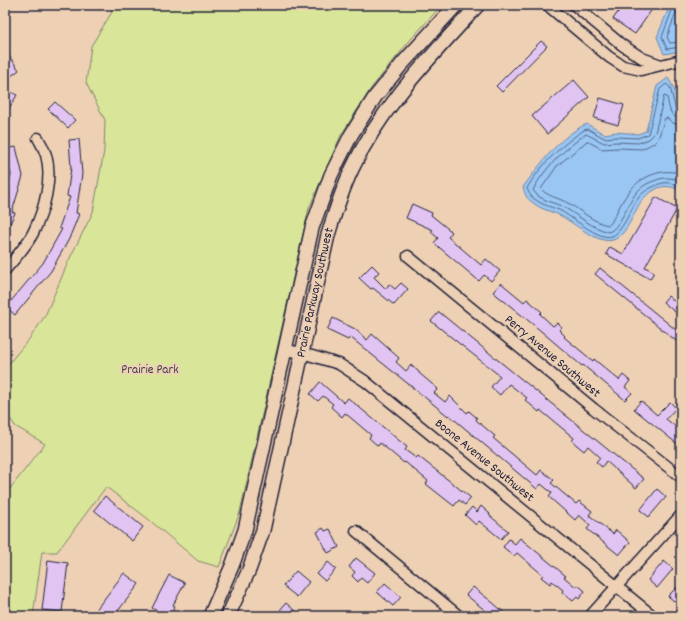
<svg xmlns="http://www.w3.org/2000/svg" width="686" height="621" font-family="Dekko,sans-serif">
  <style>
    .green { fill: #d9e598; stroke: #7e846a }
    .water { fill: #99c6f3; stroke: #6984a9 }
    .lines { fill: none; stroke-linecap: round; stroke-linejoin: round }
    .shore { stroke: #526485; stroke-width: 1 }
    .building { fill: #e1c4f2; stroke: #22223b }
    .street-casing { stroke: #22223b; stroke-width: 13 }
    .secondary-casing { stroke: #22223b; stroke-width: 16 }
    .street { stroke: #eed1b5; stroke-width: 10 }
    .secondary { stroke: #eed1b5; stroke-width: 13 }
    .labels { text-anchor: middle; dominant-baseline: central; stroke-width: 4; stroke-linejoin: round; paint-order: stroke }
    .street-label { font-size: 13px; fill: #22223b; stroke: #eed1b5 }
    .park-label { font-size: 13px; fill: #3d3f49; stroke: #eed1b5 }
  </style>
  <rect width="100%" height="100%" fill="#eed1b5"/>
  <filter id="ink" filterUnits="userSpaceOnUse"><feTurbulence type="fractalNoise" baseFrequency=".025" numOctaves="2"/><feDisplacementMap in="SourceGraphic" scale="8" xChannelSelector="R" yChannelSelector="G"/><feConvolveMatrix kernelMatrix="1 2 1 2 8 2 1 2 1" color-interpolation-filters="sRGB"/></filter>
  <g filter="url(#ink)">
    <path class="green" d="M111 5H442L412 38 372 87 341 135 309 208 240 512 219 567 198 561 147 518 106 487 57 552H42L33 616H5V495L45 444 15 426 5 410V368L30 338 45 316 69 260 93 212 104 151 105 120 86 83 91 46 112 12Z"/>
    <path class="water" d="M670 5H681V51L664 54 657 37Z
      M668 78C686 103 681 160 681 191 674 187 666 185 658 188 653 191 647 194 643 199 634 210 628 235 613 240 598 245 572 221 559 215 550 211 540 209 532 202 526 198 525 194 523 187 541 164 559 136 587 124L604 134 617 132 638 134 646 131 657 86Z"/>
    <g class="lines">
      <path class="shore" d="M674 5 662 37 667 49 681 47
        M679 5 667 37 670 43 681 42
        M681 114 678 113 676 111 670 87 666 84 660 89 648 134 638 138 617 137 604 138 588 129 584 130C561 145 541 165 527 188 529 194 531 197 536 200 544 206 553 207 561 211 572 217 600 241 612 236 624 231 631 206 640 196 643 192 650 188 655 186 664 181 672 182 681 187
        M681 119C669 118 669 106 667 97L664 96 655 133 649 139 638 143 617 142 604 143 586 134C566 148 544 168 533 190 539 201 555 202 565 208 579 216 592 228 609 232 620 227 628 204 636 193 640 188 647 183 654 181 662 177 672 177 681 181
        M681 125 673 123 667 118H665L658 139 654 143 642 149 617 148 602 149 587 141 557 166 541 189C547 196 558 198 566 202 580 209 592 222 608 225L611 223C617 212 623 198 632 188 643 176 665 167 681 174"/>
    </g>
    <path class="building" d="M623 5H655L635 34 613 19Z
      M541 41 547 46 502 92 496 86Z
      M5 50 19 70 10 77 5 70Z
      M574 80 589 97 547 134 532 116Z
      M7 90 17 95 5 115V94Z
      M600 98 624 105 618 125 594 118Z
      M55 102 75 120 68 128 48 109Z
      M79 139 82 174 76 213 79 214 69 239 51 271 15 315 6 307 43 263 62 229 59 228 70 197 67 196 71 168 69 140Z
      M16 147 23 176 12 212 15 213 5 234V197L11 175 6 149Z
      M656 197 677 209 645 267 654 272 650 279 606 254 610 247 623 254Z
      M412 204 432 213 431 215 452 232 448 237 481 265 486 259 500 271 491 281 484 275 479 281 434 243 438 238 431 232 433 230 406 218Z
      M372 265 379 272 374 277 386 289 389 284 395 289 401 283 408 289 394 305 373 288 371 289 359 278Z
      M600 268 681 334V345L595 274Z
      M501 283 524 302 527 299 542 312 540 314 553 326 557 323 562 327 559 330 565 336 564 337 593 361 594 359 619 380 623 375 630 381 625 387 632 393 625 400 583 365 582 366 535 326 493 292Z
      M668 296 681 307V317L663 302Z
      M439 312 644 479 636 488 606 461 602 467 596 462 600 457 588 446 584 451 572 441 574 438 540 410 539 412 525 400 527 398 509 384 500 395 491 387 500 376 431 321Z
      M333 318 355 329 367 340 372 334 399 358 396 362 406 371 411 365 419 372V373L438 389 434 393 445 402 450 396 467 413 469 411 477 418 476 420 495 436 493 438 537 475 541 470 554 480 551 483 576 504 579 501 592 511 589 515 613 534 616 530 630 542 619 555 587 529 590 525 579 515 575 520 549 497 552 493 541 484 537 489 449 415 448 416 350 337 348 340 327 330Z
      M320 382 344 403 348 398 407 447 405 450 416 458 418 456 471 498 465 505 459 500 454 506 426 484 428 481 405 462 404 463 380 443 378 446 369 438 371 435 345 413 342 417 331 407 333 404 323 396 318 401 310 394Z
      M641 401 657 415 670 402 676 408 666 419 681 431V447L634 409Z
      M657 489 666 497 649 517 640 510Z
      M105 496 143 527 132 541 94 510Z
      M481 506 490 514 489 515 508 531 501 539 479 521 476 525 465 515 472 507 477 512Z
      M323 528 325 531 330 529 339 547 328 553 317 532Z
      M520 538 566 576 564 577 576 587 578 585 585 591 579 599 577 597 573 601 562 592 563 590 552 581 550 584 541 577 543 575 517 553 514 556 503 547 509 539 515 544Z
      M356 558 375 573 367 583 361 578 358 582 352 576 355 572 349 567Z
      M48 560 68 563 62 612 42 610Z
      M664 561 673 569 657 588 648 580Z
      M328 562 336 569 325 581 317 574Z
      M296 571 309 582 297 597 283 586Z
      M124 573 139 584 114 616H100L95 611Z
      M169 575 185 583 173 605 175 606 170 616H167L152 608Z
      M385 583 401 597 393 606 377 592Z
      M473 587 492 602 508 616H492L466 595Z
      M676 588 681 592V607L668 596Z
      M286 603 301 616H275Z"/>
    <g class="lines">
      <defs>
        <path id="street" d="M547 5 609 57 623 66 641 70 661 65 642 58 622 45 574 5
          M661 65 681 60
          M408 256 594 409 681 477
          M5 270C15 258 26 247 33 233 44 211 53 179 46 155 44 149 41 143 38 138
          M286 350 302 353 339 364 365 381 653 616
          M356 531 459 616
          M590 616 681 515"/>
        <g id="secondary">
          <path d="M210 616 232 566 245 530 312 228 331 175 351 135 375 97 402 64 456 5"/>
          <path id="s1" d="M228 616 249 570 263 530 328 235C335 212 342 190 352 169 382 105 432 56 478 5"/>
        </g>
      </defs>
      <use href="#street" class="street-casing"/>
      <use href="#secondary" class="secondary-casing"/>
      <use href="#street" class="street"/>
      <use href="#secondary" class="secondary"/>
    </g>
  </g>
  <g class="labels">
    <g class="street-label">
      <text stroke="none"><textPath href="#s1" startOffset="336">Prairie Parkway Southwest</textPath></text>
      <text transform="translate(552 357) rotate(40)">Perry Avenue Southwest</text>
      <text transform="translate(484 461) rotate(39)">Boone Avenue Southwest</text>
    </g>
    <g class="park-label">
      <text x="150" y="370">Prairie Park</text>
    </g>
  </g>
  <rect width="686" height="621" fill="none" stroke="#eed1b5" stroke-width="20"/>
  <rect x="10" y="10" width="666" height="601" fill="none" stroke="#22223b" stroke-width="1.5" filter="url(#ink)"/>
</svg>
